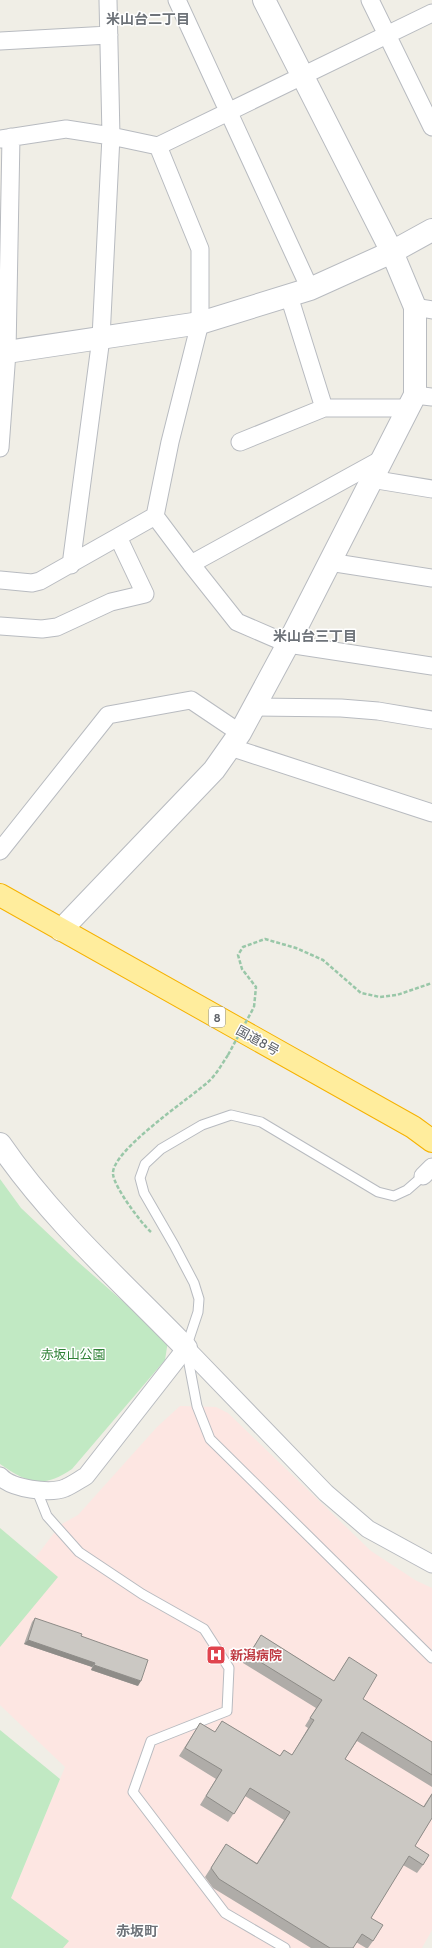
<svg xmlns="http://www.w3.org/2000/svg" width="432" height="1948" font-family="Cabin,'Noto Sans JP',sans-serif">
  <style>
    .medical { fill: #fde6e2 }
    .green { fill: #c1e9c3 }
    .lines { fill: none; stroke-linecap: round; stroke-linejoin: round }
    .service-casing { stroke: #b8bbc0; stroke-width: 11 }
    .minor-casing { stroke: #b8bbc0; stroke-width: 19 }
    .tertiary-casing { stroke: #b8bbc0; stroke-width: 24 }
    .trunk-casing { stroke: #f6b200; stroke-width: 24 }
    .path { stroke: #99c7a8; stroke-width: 2.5; stroke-dasharray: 4 2; stroke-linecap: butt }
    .service { stroke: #fff; stroke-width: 9 }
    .minor { stroke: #fff; stroke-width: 17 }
    .tertiary { stroke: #fff; stroke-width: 22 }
    .trunk { stroke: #ffed9d; stroke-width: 22 }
    .path-bridge { stroke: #99c7a8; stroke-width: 2.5; stroke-dasharray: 4 2; stroke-linecap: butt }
    .wall { fill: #afaca8 }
    .shaded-wall { fill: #8e8c88 }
    .building { fill: #cbc8c3; stroke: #8e8c88 }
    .labels { text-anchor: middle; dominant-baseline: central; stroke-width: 3; stroke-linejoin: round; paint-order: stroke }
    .shield { fill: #fff; stroke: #8e9095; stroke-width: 1 }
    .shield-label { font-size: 12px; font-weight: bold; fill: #5d6167 }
    .street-label { font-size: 13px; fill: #5d6167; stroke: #fff }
    .park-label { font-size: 13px; fill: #308237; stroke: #fff }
    .health-label { font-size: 13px; font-weight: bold; fill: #be3a42; stroke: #fff; text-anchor: start }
    .neighbourhood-label { font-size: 14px; font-weight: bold; fill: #6e7379; stroke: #fff }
  </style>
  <rect width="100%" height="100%" fill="#f0eee6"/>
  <path class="medical" d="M180 1406 216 1407 228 1413 371 1551 415 1580 432 1588V1930L422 1948H63L68 1941 11 1898 65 1767 0 1705V1605L60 1525 78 1515 157 1427Z"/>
  <path class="green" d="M0 1179 21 1208 77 1261 168 1341 165 1360 72 1469C43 1489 27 1483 0 1464Z
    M0 1528 58 1577 0 1647Z
    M0 1730 60 1779 11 1898 69 1941 63 1948H0Z"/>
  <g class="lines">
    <defs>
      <path id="service" d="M423 1176 407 1190 394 1196 378 1192 261 1122 231 1115 202 1125 161 1149 145 1164 140 1178 144 1193 174 1245 194 1283 199 1299 198 1312 186 1348 197 1406 210 1439 432 1658
        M37 1491 47 1516 79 1552 142 1594 204 1629 229 1668 227 1711 151 1741 133 1792 225 1913 285 1948"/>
      <path id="minor" d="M177 0 310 289
        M370 0 432 127
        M0 41 109 35
        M0 139 66 129 111 136 158 146 432 13
        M289 296 324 408
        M415 307 432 310
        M415 395 432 397
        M240 442 324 408H408
        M0 448 7 352 11 137
        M371 479 432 489
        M155 516 191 564 237 622 288 644 432 666
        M329 562 432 578
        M191 564 382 459
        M71 565 101 338 111 136 108 0
        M0 580 32 583 40 581 155 516 170 442 200 323V249L158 146
        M0 626 42 629 57 627 111 602 145 594 118 537
        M254 707 341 708 378 711 432 720
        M230 747 432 813
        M0 851 108 715 191 700 240 733
        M423 1176 432 1167
        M0 1476C11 1489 50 1494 65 1488 72 1485 79 1480 86 1476L186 1348 326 1493 368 1529 432 1564"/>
      <path id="tertiary" d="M0 353 200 323 310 289 392 252 432 230
        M61 930 214 770 240 733 288 644 415 395V307L392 252 264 0
        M0 1144C52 1220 122 1282 186 1348"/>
      <path id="trunk" d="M0 895 413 1127 432 1141"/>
    </defs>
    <use href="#service" class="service-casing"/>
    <use href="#minor" class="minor-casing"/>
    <use href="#tertiary" class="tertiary-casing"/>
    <use href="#trunk" class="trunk-casing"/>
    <path class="path" d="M254 1007 256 987 242 969 238 955 243 947 265 939 296 948 323 960 361 993 380 997 397 995 432 983
      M151 1232C141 1223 114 1187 113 1174 111 1151 189 1099 208 1082 216 1075 222 1064 228 1055"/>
    <use href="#service" class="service"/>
    <use href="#minor" class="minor"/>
    <use href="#tertiary" class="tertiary"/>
    <use href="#trunk" class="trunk"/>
    <path class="path-bridge" d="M228 1055 254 1007"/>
  </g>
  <path class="wall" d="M35 1618 81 1636 138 1686 91 1670 92 1667 24 1644 32 1622Z
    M261 1635 334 1681 349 1657 363 1699 432 1742V1787L357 1741 345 1759 423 1807 432 1793V1818L415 1846 423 1865 417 1873 403 1865 371 1918 373 1941 368 1948H366L356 1942 353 1948H311L213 1888 205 1877 226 1844 257 1863 284 1820 245 1796 228 1822 200 1805 216 1779 179 1756 195 1731 200 1723 215 1732 222 1721 280 1756 284 1750 292 1755 308 1728 305 1726 316 1708 243 1663Z"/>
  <path class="shaded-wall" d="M28 1640 95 1663 92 1667 24 1644Z
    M94 1665 141 1681 138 1686 91 1670Z"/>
  <path class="building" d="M35 1618 82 1634 81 1636 148 1660 141 1681 94 1665 95 1663 28 1640Z
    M261 1635 334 1681 349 1657 377 1675 363 1699 432 1742V1775L362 1732 345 1759 424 1807 432 1794V1818L415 1846 429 1855 423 1865 409 1856 371 1918 383 1925 373 1941 362 1934 353 1948H330L219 1879 211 1868 226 1844 257 1864 290 1812 250 1788 234 1814 206 1796 222 1770 185 1748 200 1723 215 1732 222 1721 280 1756 284 1750 292 1755 314 1720 310 1718 322 1700 249 1655Z"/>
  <defs>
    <symbol id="hospital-square" viewBox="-11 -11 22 22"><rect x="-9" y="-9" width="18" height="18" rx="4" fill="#e0444e" stroke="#fff"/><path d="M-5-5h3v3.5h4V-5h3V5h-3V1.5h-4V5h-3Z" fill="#fff"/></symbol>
  </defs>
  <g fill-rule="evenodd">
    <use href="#hospital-square" x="205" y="1644" width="22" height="22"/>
  </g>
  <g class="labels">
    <rect class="shield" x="209" y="1007" width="16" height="20" rx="3"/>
    <g class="shield-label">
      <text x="217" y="1017">8</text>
    </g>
    <g class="street-label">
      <text transform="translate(258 1040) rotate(29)">国道8号</text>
    </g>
    <g class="park-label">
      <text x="73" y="1354">赤坂山公園</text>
    </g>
    <g class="health-label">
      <text x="230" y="1655">新潟病院</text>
    </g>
    <g class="neighbourhood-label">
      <text x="148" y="19">米山台二丁目</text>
      <text x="315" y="636">米山台三丁目</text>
      <text x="137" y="1931">赤坂町</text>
    </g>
  </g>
</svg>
